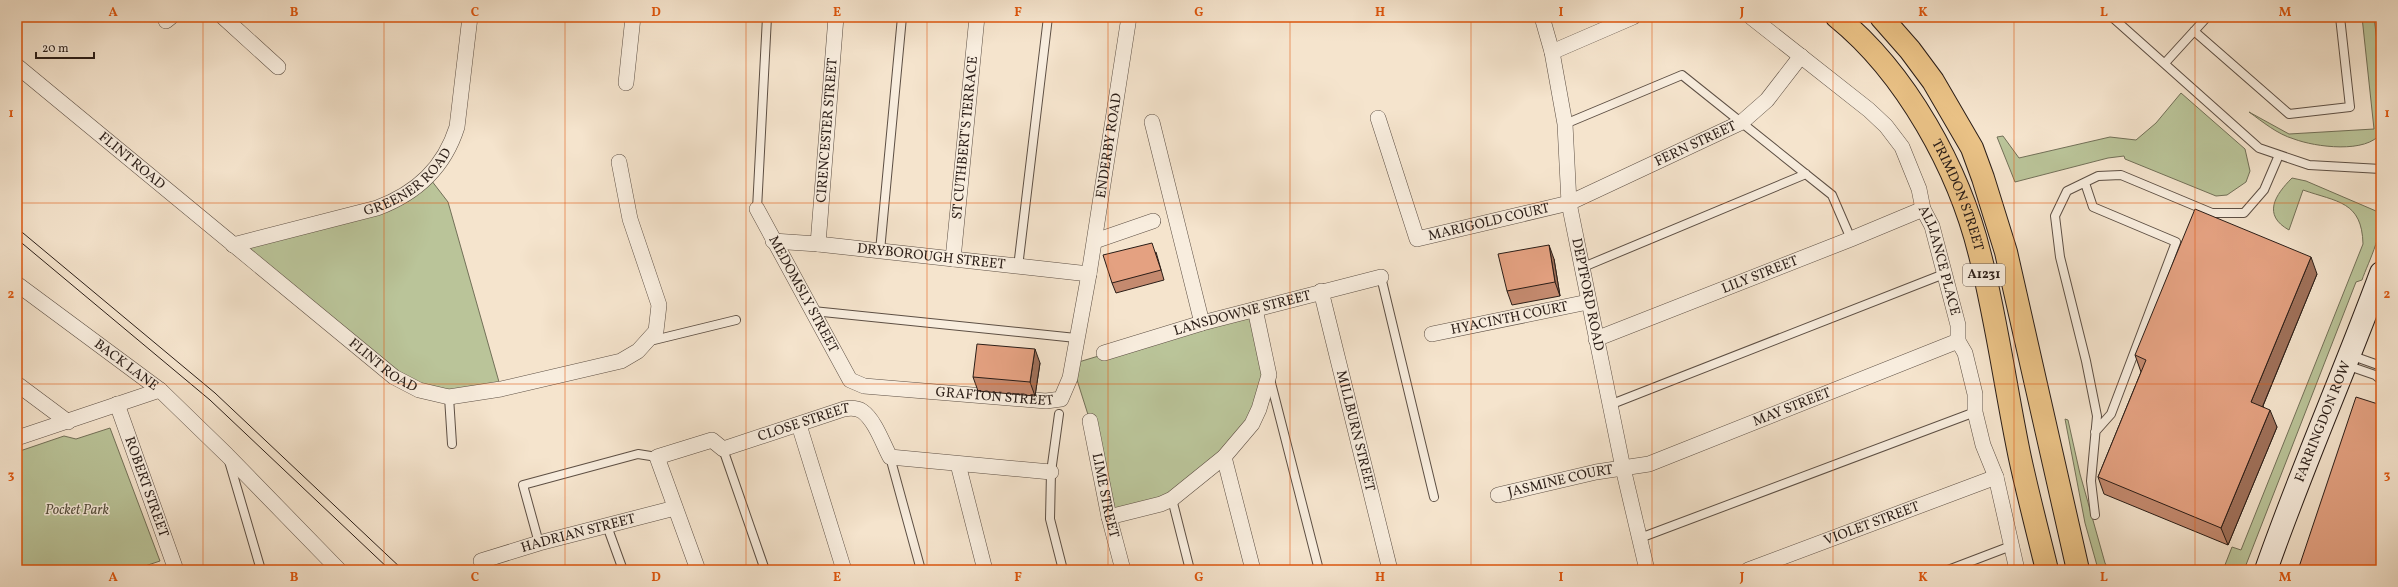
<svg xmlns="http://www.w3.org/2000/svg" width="2398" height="587" font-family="Vollkorn,serif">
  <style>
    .green { fill: #bac499; stroke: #727058 }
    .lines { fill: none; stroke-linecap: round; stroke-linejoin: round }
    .lane-casing { stroke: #5d4f44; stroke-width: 10 }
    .street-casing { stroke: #5d4f44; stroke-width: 16 }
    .secondary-casing { stroke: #2a1d17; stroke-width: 24 }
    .highway-casing { stroke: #2a1d17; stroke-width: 24 }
    .lane { stroke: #f8edde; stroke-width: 8 }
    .street { stroke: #f8edde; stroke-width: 15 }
    .secondary { stroke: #f8edde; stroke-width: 22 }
    .highway { stroke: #eac286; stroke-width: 22 }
    .tram { stroke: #2a1d17; stroke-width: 1 }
    .wall { fill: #c48a6f; stroke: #2a1d17 }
    .shaded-wall { fill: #a0715a; stroke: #2a1d17 }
    .building { fill: #e4a181; stroke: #2a1d17 }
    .grid { fill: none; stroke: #de560d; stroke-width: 1; stroke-opacity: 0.55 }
    .labels { text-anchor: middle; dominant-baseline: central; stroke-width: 3; stroke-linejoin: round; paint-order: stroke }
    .shield { fill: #f8edde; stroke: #685b53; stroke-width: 1 }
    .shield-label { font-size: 13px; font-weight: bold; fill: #2a1d17 }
    .street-label { font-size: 14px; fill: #2a1d17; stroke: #f8edde }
    .park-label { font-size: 14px; font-style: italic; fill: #554f3e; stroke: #f8edde }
    .neatline { fill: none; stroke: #de560d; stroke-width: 1.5 }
    .grid-label { font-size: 13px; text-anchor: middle; font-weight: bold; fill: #de560d }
  </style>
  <rect width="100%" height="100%" fill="#f5e4cd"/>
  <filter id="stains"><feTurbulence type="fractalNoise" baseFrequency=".005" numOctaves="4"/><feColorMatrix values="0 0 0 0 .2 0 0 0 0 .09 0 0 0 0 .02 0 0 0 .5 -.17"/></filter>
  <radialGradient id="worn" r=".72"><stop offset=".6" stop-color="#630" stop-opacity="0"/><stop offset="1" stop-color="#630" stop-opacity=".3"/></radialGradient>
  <path class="green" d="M2362 17H2374L2381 74V133C2367 154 2315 147 2294 139 2277 134 2263 122 2249 112L2289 134 2374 129Z
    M2181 93 2245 149 2250 171 2246 182 2227 195 2216 196 2125 159 2124 156 2108 158 2015 182 1997 137 2003 136 2019 158 2110 137 2136 140 2156 123Z
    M428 176 448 202 501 389 480 391 419 390 233 245 377 208Z
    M2292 178 2306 181 2376 211C2388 226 2368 262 2362 280L2356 282 2244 570H2223L2232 547 2241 550 2363 244C2362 201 2337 202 2303 190L2289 230C2262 215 2275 195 2292 178Z
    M1255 309 1269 375 1259 409 1190 485 1109 517 1090 421 1072 364Z
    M2065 419 2068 420 2080 474 2105 563 2109 570 2098 569 2085 523Z
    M110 428 160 561 133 570H17V452L64 436 76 439Z"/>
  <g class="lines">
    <defs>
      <path id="lane" d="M2112 17 2259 148 2309 165 2381 169
        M2194 31 2289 114 2350 107 2340 17
        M2165 63 2207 17
        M1565 124 1682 75 1832 195 1851 239
        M2085 183 2093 207 2176 242 2111 414 2095 432
        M757 209 767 17
        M880 251 902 17
        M1018 267 1048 17
        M1581 268 1806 174
        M1381 277 1434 497
        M813 311 1076 338
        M650 341 736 320
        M2350 355 2381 366
        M2346 365 2375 375 2381 380
        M1270 379 1319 570
        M449 397 452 444
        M1612 404 1944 274
        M1059 414 1051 472 1050 519 1063 570
        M723 449 765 570
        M890 457 921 570
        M229 461 261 570
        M1172 499 1190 570
        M2095 515 2091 481 2097 416 2086 361 2060 257 2055 216 2067 191 2098 176 2121 175 2212 213H2244L2264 190 2279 155
        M607 526 623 570
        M1640 538 1975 412
        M539 543 523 485 638 454 657 457
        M1948 570 2011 546"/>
      <g id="street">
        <path d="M223 17 278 67"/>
        <path id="s1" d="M1542 17 1552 52 1565 124 1569 203 1623 468 1647 570"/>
        <path id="s2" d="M1751 17 1869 110 1886 126 1902 147 1919 189 1923 209 1932 226 1958 325V341L1965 353 1975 394V412L1983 445 1996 477 2017 570"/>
        <path d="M166 21 171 17"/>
        <path d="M1552 52 1633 17"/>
        <path id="s3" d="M17 66 394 377 419 390 449 397 501 389 621 361 638 351 656 331 659 305 630 219 619 162"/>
        <path d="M626 83 633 17"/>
        <path id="s4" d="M1378 118 1417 239 1569 203 1742 122 1767 100 1801 56"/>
        <path d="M1152 122 1202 323"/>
        <path id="s5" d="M757 209 850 380 864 386 1046 401 1061 399 1070 378 1089 274 1129 17"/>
        <path id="s6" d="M773 241 818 244 1089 274"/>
        <path d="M1095 241 1153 221"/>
        <path id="s7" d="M818 244 836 17"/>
        <path id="s8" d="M233 245 377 208C417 193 444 168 457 127L470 17"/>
        <path id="s9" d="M953 259 977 17"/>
        <path id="s10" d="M17 284 160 390 227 455 339 570"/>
        <path id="s11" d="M1321 291 1390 570"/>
        <path id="s12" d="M1432 334 1588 302"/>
        <path id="s13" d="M1596 339 1851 239 1923 209"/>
        <path id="s14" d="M1104 353 1202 323 1381 277"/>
        <path d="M17 384 68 422"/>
        <path id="s15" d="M117 404 176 570"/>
        <path id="s16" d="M1090 421 1109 517 1123 570"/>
        <path d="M799 425 844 570"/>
        <path d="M17 438 160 390"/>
        <path d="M1224 457 1253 570"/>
        <path d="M958 464 985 570"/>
        <path id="s17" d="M1498 495 1596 472 1649 464 1958 341"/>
        <path d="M1109 517 1161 504 1172 499 1224 457 1252 424 1259 409 1269 375 1255 309"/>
        <path id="s18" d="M481 561 539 543 675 508"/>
        <path id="s19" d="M698 570 657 457 712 440 723 449 844 409C850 408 857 408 862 411 875 420 883 444 890 457L1051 472"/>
        <path id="s20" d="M1748 570 1996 477"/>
      </g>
      <g id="secondary">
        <path id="s21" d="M2266 570C2301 470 2344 373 2381 273"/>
      </g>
      <g id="highway">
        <path id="s22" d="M1837 17C1906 73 1959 169 1980 255 1997 322 2006 391 2020 458 2028 495 2038 533 2047 570"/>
        <path d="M1881 17 1910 50 1933 81 1972 148 1983 178 2006 252 2078 570"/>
      </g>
    </defs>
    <use href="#lane" class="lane-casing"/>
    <use href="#street" class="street-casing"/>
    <use href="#secondary" class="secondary-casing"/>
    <use href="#highway" class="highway-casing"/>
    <use href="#lane" class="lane"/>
    <use href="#street" class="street"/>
    <use href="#secondary" class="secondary"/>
    <use href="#highway" class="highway"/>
    <path class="tram" d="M17 228 215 393 403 570
      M17 239 210 400 390 570"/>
  </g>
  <path class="wall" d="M1156 252 1164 280 1116 293 1112 283Z
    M1554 259 1560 296 1512 305 1507 291Z
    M2317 274 2263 406 2277 427 2228 545 2104 494 2098 477 2141 372 2135 355Z
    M1040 363 1035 396 978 391 973 377Z"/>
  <path class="shaded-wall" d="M1549 245 1554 259 1560 296 1555 282Z
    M2311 257 2317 274 2257 420 2251 402Z
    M1035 349 1040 363 1035 396 1030 382Z
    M2270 410 2277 427 2228 545 2221 528Z"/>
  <path class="building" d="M2195 209 2311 257 2251 402 2270 410 2221 528 2098 477 2146 360 2135 355Z
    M1152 243 1161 270 1112 283 1103 255Z
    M1549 245 1555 282 1507 291 1498 254Z
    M977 344 1035 349 1030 382 973 377Z
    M2356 397 2381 405V570H2298Z"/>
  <path class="grid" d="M203 17V570M384 17V570M565 17V570M746 17V570M927 17V570M1108 17V570M1290 17V570M1471 17V570M1652 17V570M1833 17V570M2014 17V570M2195 17V570M17 203H2381M17 384H2381"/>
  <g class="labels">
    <rect class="shield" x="1963" y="264" width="42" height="22" rx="3"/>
    <g class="shield-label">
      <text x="1984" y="275">A1231</text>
    </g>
    <g class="street-label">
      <text stroke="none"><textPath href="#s7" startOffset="114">CIRENCESTER STREET</textPath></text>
      <text stroke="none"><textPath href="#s9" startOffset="122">ST CUTHBERT'S TERRACE</textPath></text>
      <text stroke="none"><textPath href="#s4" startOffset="423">FERN STREET</textPath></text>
      <text stroke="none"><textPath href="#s5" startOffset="666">ENDERBY ROAD</textPath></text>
      <text stroke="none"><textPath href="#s3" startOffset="149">FLINT ROAD</textPath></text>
      <text stroke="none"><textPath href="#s8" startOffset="189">GREENER ROAD</textPath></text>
      <text stroke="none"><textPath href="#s22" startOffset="218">TRIMDON STREET</textPath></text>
      <text stroke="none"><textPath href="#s4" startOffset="201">MARIGOLD COURT</textPath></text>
      <text stroke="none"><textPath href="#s6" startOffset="159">DRYBOROUGH STREET</textPath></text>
      <text stroke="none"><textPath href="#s2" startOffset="320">ALLIANCE PLACE</textPath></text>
      <text stroke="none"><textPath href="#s13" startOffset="176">LILY STREET</textPath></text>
      <text stroke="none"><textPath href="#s5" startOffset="97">MEDOMSLY STREET</textPath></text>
      <text stroke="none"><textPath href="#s1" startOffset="282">DEPTFORD ROAD</textPath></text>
      <text stroke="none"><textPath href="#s14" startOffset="144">LANSDOWNE STREET</textPath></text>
      <text stroke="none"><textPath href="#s12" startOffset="79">HYACINTH COURT</textPath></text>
      <text stroke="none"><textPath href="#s3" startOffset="473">FLINT ROAD</textPath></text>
      <text stroke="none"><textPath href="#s10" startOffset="136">BACK LANE</textPath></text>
      <text stroke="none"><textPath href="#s5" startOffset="341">GRAFTON STREET</textPath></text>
      <text stroke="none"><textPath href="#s17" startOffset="308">MAY STREET</textPath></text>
      <text stroke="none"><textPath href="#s21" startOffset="159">FARRINGDON ROW</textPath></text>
      <text stroke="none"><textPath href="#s19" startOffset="277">CLOSE STREET</textPath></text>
      <text stroke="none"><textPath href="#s11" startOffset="144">MILLBURN STREET</textPath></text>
      <text stroke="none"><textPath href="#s17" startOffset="64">JASMINE COURT</textPath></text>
      <text stroke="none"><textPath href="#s15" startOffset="88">ROBERT STREET</textPath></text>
      <text stroke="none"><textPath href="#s16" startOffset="76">LIME STREET</textPath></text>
      <text stroke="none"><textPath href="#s20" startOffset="132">VIOLET STREET</textPath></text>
      <text stroke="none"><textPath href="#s18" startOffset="101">HADRIAN STREET</textPath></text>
    </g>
    <g class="park-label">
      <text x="77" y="510">Pocket Park</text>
    </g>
  </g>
  <rect width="2398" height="587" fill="none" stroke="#f5e4cd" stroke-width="44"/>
  <path d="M36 52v6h58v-6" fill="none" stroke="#2a1d17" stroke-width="2"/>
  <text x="42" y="52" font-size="12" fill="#2a1d17" stroke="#f8edde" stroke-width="3" paint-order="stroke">20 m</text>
  <rect x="22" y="22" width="2354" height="543" class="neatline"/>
  <g class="grid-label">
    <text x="113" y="16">A</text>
    <text x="294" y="16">B</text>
    <text x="475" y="16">C</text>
    <text x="656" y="16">D</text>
    <text x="837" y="16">E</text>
    <text x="1018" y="16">F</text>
    <text x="1199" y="16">G</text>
    <text x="1380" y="16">H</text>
    <text x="1561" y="16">I</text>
    <text x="1742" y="16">J</text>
    <text x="1923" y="16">K</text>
    <text x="2104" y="16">L</text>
    <text x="2285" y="16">M</text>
    <text x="11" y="117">1</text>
    <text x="2387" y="117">1</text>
    <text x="11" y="298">2</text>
    <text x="2387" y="298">2</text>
    <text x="11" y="479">3</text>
    <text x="2387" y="479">3</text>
    <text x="113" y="581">A</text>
    <text x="294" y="581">B</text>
    <text x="475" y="581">C</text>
    <text x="656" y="581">D</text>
    <text x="837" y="581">E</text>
    <text x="1018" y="581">F</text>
    <text x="1199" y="581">G</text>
    <text x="1380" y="581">H</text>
    <text x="1561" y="581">I</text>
    <text x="1742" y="581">J</text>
    <text x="1923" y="581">K</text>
    <text x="2104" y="581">L</text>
    <text x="2285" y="581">M</text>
  </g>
  <rect width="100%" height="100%" filter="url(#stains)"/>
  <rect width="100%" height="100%" fill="url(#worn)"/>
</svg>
